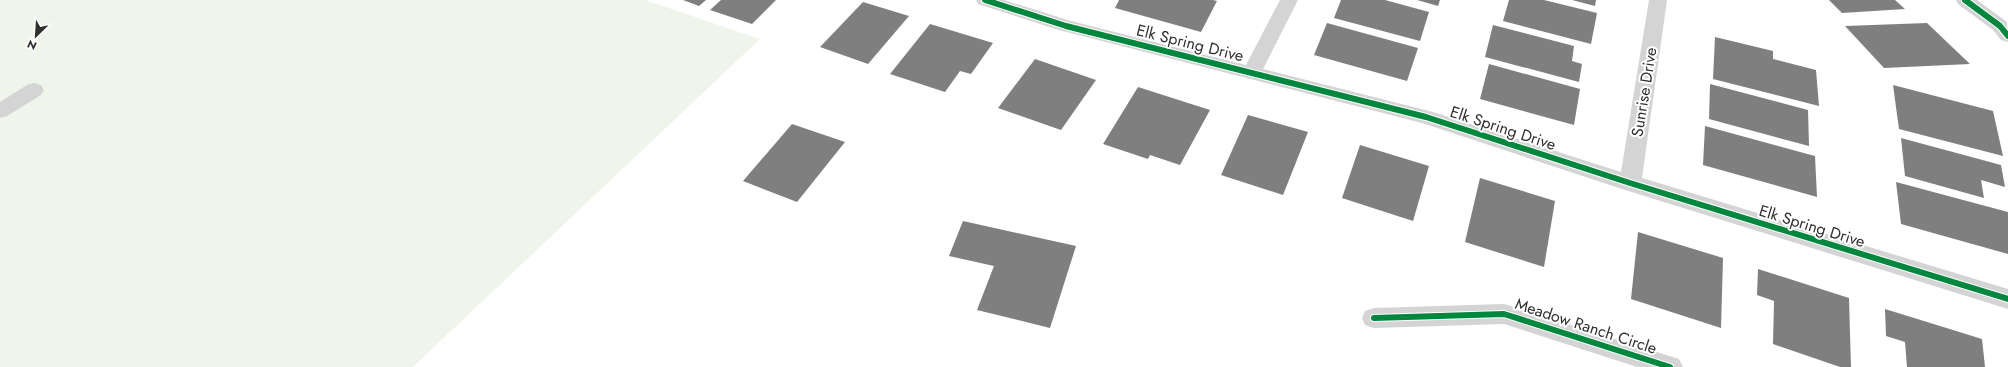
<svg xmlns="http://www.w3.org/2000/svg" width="2008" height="367" font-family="Jost,sans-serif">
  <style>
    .green { fill: #f0f5ec }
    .building { fill: #7f7f7f }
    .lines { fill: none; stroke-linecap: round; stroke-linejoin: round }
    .minor { fill: #d4d4d4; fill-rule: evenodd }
    .cycleway-casing { stroke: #fff; stroke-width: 8 }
    .cycleway { stroke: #00873e; stroke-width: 6 }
    .labels { text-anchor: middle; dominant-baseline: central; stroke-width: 4; stroke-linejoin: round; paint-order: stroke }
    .street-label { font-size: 16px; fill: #2f2f2f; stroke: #fff }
  </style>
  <rect width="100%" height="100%" fill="#fff"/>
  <path class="green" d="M0 0H645L760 39 413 367H0Z"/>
  <path class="building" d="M683 0H706L699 6Z
    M721 0H776L752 24 710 10Z
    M1119 0H1213L1217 1 1201 32 1115 8Z
    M1341 0H1385L1429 12 1420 41 1334 18Z
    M1417 0H1440L1438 6Z
    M1509 0H1544L1597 13 1591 44 1503 21Z
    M1572 0H1596L1595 6Z
    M1829 0H1895L1905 9 1842 13Z
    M863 2 909 16 868 64 820 47Z
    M1327 23 1418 48 1407 81 1314 55Z
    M1927 23 1970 64 1884 68 1845 26Z
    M930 24 993 43 971 74 960 71 945 92 890 74Z
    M1493 25 1574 46 1572 61 1582 64 1579 82 1485 57Z
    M1715 37 1773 51V59L1816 70 1819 106 1713 79Z
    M1035 59 1096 80 1061 130 998 108Z
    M1489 64 1580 89 1574 125 1480 99Z
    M1710 84 1808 110 1809 146 1709 119Z
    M1893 85 1993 111 2003 156 1899 129Z
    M1138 87 1210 110 1180 165 1150 155 1148 159 1103 144Z
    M1248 115 1308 132 1283 195 1221 175Z
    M792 124 845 142 797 202 743 181Z
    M1705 126 1815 156 1817 197 1703 165Z
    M1901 138 2001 165 2005 187 1981 180 1984 198 1905 176Z
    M1360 145 1429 166 1413 221 1342 198Z
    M1480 178 1555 201 1544 267 1465 242Z
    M1896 182 2008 212V254L1901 224Z
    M963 221 1076 246 1050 328 977 310 994 266 949 256Z
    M1638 232 1723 258 1721 328 1631 299Z
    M1758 269 1849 298 1851 367H1840L1773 344 1774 301 1757 295Z
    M1885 309 1982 339 1985 367H1907L1905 342 1886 336Z"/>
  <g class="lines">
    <path class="minor" d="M976 0H1004L1071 21 1246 65 1280 0H1298L1263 69 1433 112 1621 172 1649 0H1667L1642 178 2008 289V309L1622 189 1422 123 1059 30 978 4Z
      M1956 0H1977L2007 22 2008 42 2001 40 1993 30 1958 4Z
      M34 83 41 85 44 90 41 95 7 116 0 118V102L27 85Z
      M1504 304 1679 359 1683 367H1637L1504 324 1374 328 1365 325 1362 318 1365 311 1374 308Z"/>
    <defs>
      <path id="cycleway" d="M985 0 1066 26 1426 117 1630 183 2008 299
        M1965 0 2000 26 2008 36
        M1374 318 1504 314 1670 367"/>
    </defs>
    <use href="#cycleway" class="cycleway-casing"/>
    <use href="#cycleway" class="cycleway"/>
  </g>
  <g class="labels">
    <g class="street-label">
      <text transform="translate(1190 43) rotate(14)">Elk Spring Drive</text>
      <text transform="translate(1644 92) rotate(-81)">Sunrise Drive</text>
      <text transform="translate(1503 128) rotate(18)">Elk Spring Drive</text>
      <text transform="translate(1812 226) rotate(17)">Elk Spring Drive</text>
      <text transform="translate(1586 326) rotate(18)">Meadow Ranch Circle</text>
    </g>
  </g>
  <g transform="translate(36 36) rotate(205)" stroke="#ffffff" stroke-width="3" paint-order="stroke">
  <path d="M0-3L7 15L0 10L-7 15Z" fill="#2f2f2f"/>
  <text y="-6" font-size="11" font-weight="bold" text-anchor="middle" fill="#2f2f2f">N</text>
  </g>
</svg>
